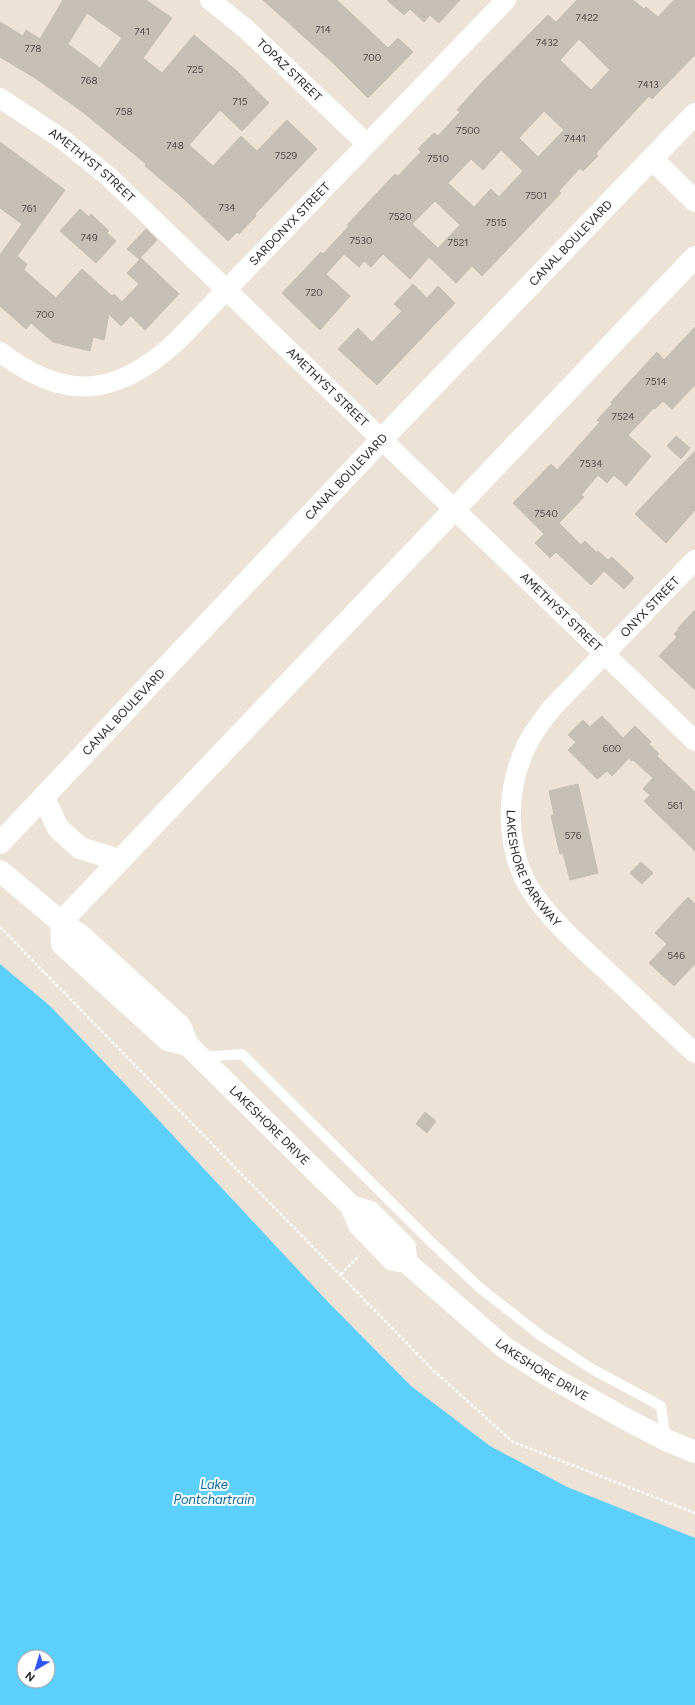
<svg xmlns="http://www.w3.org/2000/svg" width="695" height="1705" font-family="Figtree,sans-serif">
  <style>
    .water { fill: #5cd0fb; fill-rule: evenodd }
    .building { fill: #c6bfb6; stroke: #c6beb0; fill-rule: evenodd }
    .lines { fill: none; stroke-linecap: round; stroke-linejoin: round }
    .path { stroke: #fff; stroke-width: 2.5; stroke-dasharray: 3 2; stroke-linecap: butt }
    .lane { stroke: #fff; stroke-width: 10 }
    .street { stroke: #fff; stroke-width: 20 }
    .secondary { stroke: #fff; stroke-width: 22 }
    .labels { text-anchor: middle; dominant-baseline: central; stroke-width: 4; stroke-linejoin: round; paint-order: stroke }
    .number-label { font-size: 10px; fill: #4f4d4b }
    .street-label { font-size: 12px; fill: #272727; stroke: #fff }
    .water-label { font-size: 13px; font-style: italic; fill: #0069a1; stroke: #fff }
  </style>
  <rect width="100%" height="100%" fill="#ece2d6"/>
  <path class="water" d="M0 964 50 1006 125 1084 328 1302 411 1386 490 1446 567 1487 695 1538V1705H0ZM24 1657H48V1681H24Z"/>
  <path class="building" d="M63 0H146L172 18 143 58 162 73 194 35 238 72 269 103 242 131 220 110 189 145 213 166 241 136 257 151 287 120 317 149 255 214 256 216 239 234 237 232 228 241 183 198 145 166 146 164 84 113 35 78 0 57V22L23 36 26 30 40 39ZM87 13 122 38 100 68 68 44Z
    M263 0H337L388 48 398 38 413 52 368 98 332 62Z
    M387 0H460L439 23 430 15 424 22 410 9 404 15Z
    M577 0H633L644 9 646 7 658 17 674 0H695V55L652 99 649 96 596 153 598 156 583 171 580 168 559 191 561 193 482 276 472 266 456 283 429 257 410 279 383 254 371 267 364 261 359 267 344 254 326 274 350 296 320 330 282 293 321 252 323 254 349 226 347 225 395 174 398 176 421 152 418 149 434 133 438 136 460 112 457 110 482 82 548 15 556 22ZM579 39 610 70 591 90 560 60ZM544 111 564 130 538 157 519 138ZM501 150 523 171 499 197 491 189 474 207 448 183 471 159 483 170ZM435 201 460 225 438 248 412 224Z
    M0 142 65 190 17 256 27 264 24 270 56 298 82 269 112 296 114 294 122 302 139 284 127 273 141 258 179 294 145 330 131 316 121 326 109 314 104 340 93 337 90 351 53 342 31 323 26 329 0 306V255L22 224 0 208Z
    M80 209 89 217 91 214 109 231 107 233 116 241 96 263 60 231Z
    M146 229 157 240 139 259 127 249Z
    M413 284 427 298 438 286 455 303 377 385 338 349 358 328 372 342 402 311 394 304Z
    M695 327V385L672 409 663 401 655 409 654 408 628 435 651 456 626 486 614 475 607 483 598 475 581 495 584 497 559 523 581 545 585 541 597 553 598 551 608 560 612 557 634 578 624 589 604 571 591 585 556 552 550 558 535 543 544 534 513 503 551 464 557 470 600 422 597 420 612 404 611 402 657 352 664 360Z
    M676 436 690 448 681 459 667 446Z
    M695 451V510L666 543 635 514Z
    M695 610V690L659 656 677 637 674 634 679 629 678 628Z
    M602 716 623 738 635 726 651 742 649 744 659 754 657 756 695 792V851L644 801 650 795 643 789 653 778 633 760 631 761 629 758 612 776 607 771 597 779 568 750 576 742 568 735 583 720 590 727Z
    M578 784 598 873 570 880 563 853 560 854 551 816 554 815 549 791Z
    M641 862 653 873 642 884 630 873Z
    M688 897 695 904V964L674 986 649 963 667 944 655 933Z
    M425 1112 436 1121 427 1133 416 1124Z"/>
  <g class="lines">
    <path class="path" d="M0 927 434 1371 513 1442 695 1513
      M341 1274 359 1256"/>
    <path class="lane" d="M202 1057 242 1054 430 1241 480 1288 540 1335 592 1369 661 1406 666 1440"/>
    <g class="street">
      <path id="s1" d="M210 0 246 29 367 144"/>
      <path id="s2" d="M0 98 62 139 109 177 695 741"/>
      <path id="s3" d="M0 352C65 402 116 397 176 342L506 0"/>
      <path id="s4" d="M695 560 551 709C542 721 532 733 526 747 505 791 505 847 530 889 549 919 581 947 607 971 636 998 665 1026 695 1053"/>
    </g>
    <g class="secondary">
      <path d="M652 159 695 201"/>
      <path d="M44 798 58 828 80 848 119 860"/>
      <path id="s5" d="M0 843 382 439 695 114"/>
      <path id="s6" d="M0 871 61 922 80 935 180 1026 188 1045 351 1206 359 1225 393 1260 406 1262 505 1348 549 1376 622 1417 666 1440 695 1452"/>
      <path d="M61 922 695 257"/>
      <path d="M61 922 62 944 168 1040 188 1045"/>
      <path d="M351 1206 370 1212 405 1247 406 1262"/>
    </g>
  </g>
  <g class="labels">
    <g class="number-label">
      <text x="587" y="17">7422</text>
      <text x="323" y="29">714</text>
      <text x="142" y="31">741</text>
      <text x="547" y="42">7432</text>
      <text x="33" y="48">778</text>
      <text x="372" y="57">700</text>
      <text x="195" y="69">725</text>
      <text x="89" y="80">768</text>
      <text x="648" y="84">7413</text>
      <text x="240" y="101">715</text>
      <text x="124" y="111">758</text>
      <text x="468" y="130">7500</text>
      <text x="575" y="138">7441</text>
      <text x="175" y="145">748</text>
      <text x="286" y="155">7529</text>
      <text x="438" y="158">7510</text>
      <text x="536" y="195">7501</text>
      <text x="227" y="207">734</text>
      <text x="29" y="208">761</text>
      <text x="400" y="216">7520</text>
      <text x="496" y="222">7515</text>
      <text x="89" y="237">749</text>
      <text x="361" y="240">7530</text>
      <text x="458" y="242">7521</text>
      <text x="314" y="292">720</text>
      <text x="45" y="314">700</text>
      <text x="656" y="381">7514</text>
      <text x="623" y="416">7524</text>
      <text x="591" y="463">7534</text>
      <text x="546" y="513">7540</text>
      <text x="612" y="748">600</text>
      <text x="675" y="805">561</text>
      <text x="573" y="835">576</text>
      <text x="676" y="955">546</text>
    </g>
    <g class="street-label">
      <text stroke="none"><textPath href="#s1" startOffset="106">TOPAZ STREET</textPath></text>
      <text stroke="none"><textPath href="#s2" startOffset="114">AMETHYST STREET</textPath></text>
      <text stroke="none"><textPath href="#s3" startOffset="361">SARDONYX STREET</textPath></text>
      <text stroke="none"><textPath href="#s5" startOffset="828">CANAL BOULEVARD</textPath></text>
      <text stroke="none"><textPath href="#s2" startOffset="438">AMETHYST STREET</textPath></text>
      <text stroke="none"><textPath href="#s5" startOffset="504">CANAL BOULEVARD</textPath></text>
      <text transform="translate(650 607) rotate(-46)">ONYX STREET</text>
      <text stroke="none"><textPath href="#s2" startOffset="762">AMETHYST STREET</textPath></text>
      <text stroke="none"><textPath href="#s5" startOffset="180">CANAL BOULEVARD</textPath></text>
      <text stroke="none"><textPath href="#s4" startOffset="382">LAKESHORE PARKWAY</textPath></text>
      <text stroke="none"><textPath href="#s6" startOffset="373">LAKESHORE DRIVE</textPath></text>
      <text stroke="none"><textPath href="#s6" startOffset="744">LAKESHORE DRIVE</textPath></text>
    </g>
    <g class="water-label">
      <text x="214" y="1484">Lake<tspan x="214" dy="15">Pontchartrain</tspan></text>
    </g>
  </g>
  <g transform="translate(36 1669) rotate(218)"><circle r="19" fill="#ffffff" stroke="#a9a9a9"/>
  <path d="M0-3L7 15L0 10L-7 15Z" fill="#2f55ff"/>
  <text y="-6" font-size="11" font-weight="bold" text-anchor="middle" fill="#272727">N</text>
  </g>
</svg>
